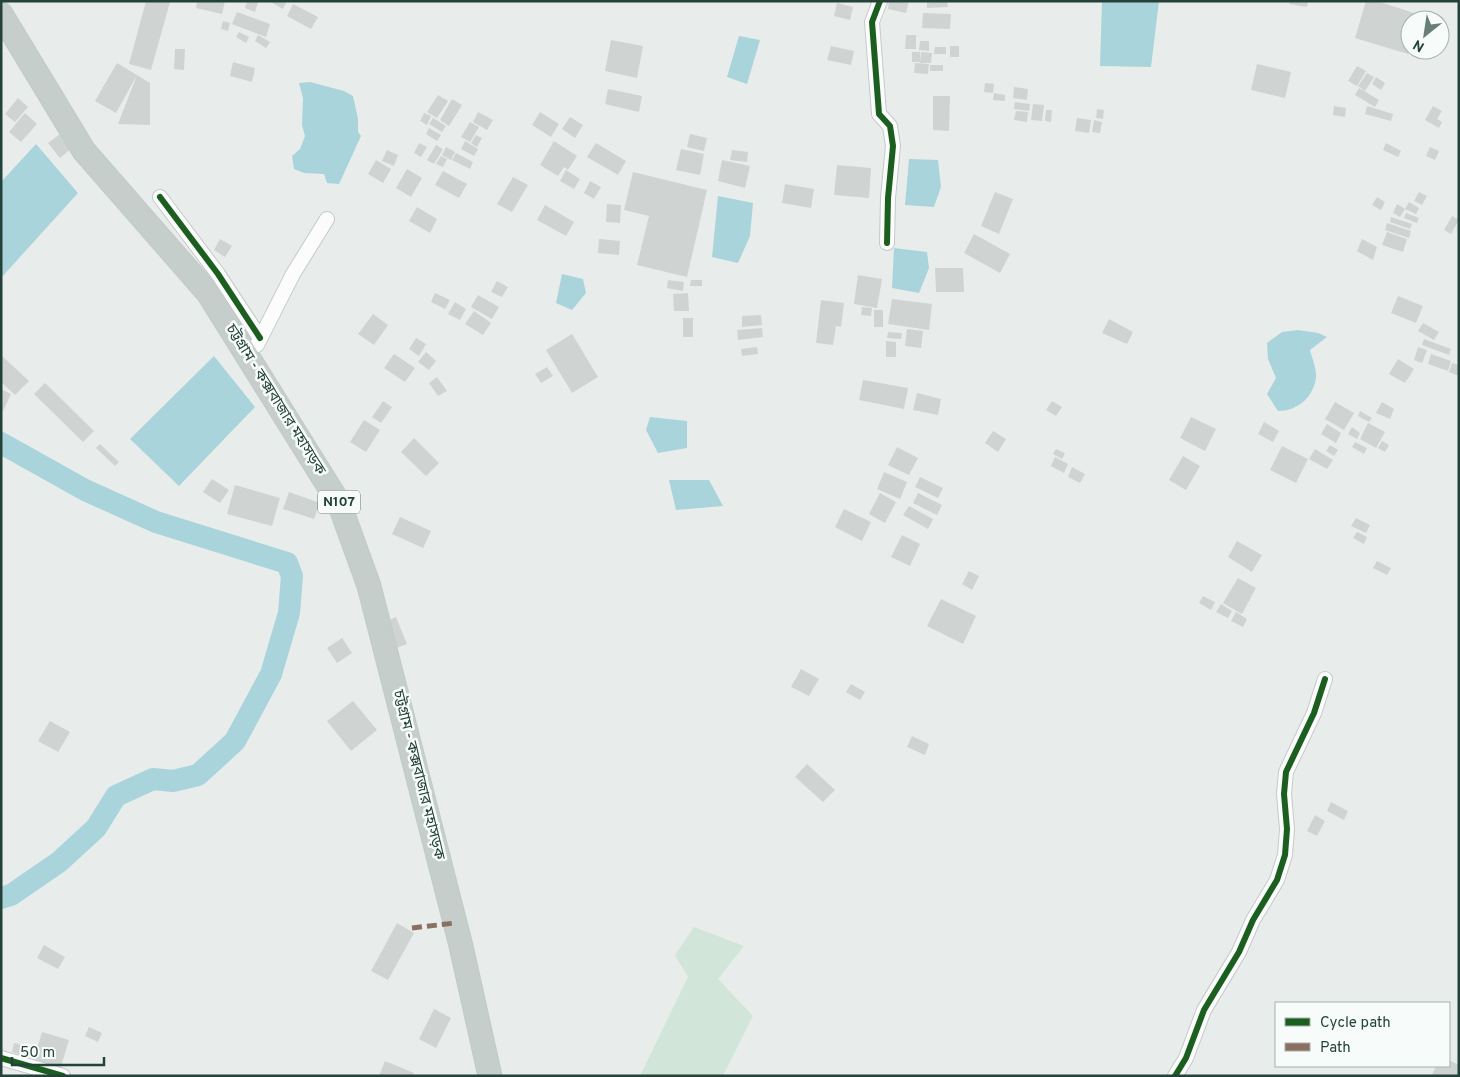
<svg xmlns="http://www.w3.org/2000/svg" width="1460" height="1077" font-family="Overpass,'Noto Sans Bengali',sans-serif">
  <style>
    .green { fill: #d1e6d8 }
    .water { fill: #a9d4db }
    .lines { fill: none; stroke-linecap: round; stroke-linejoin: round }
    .river { stroke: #a9d4db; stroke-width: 22 }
    .building { fill: #cfd4d2 }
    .minor-casing { stroke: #c5cac8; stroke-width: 16 }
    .trunk-casing { stroke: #c3ccc9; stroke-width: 25 }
    .minor { stroke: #fcfcfc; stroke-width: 14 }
    .trunk { stroke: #c6cecc; stroke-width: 22 }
    .quiet { stroke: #8d6e63; stroke-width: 5; stroke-dasharray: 10 5; stroke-linecap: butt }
    .cycleway-casing { stroke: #f7fbf9; stroke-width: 9 }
    .cycleway { stroke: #1b5e20; stroke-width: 6 }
    .labels { text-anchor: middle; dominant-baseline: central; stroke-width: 5; stroke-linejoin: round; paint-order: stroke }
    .shield { fill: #f7fbf9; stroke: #637a73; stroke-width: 1 }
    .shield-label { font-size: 14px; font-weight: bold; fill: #24423a }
    .street-label { font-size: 15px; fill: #24423a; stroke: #f7fbf9 }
  </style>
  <rect width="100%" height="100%" fill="#e8edeb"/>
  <path class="green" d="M694 927 744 946 718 979 753 1016 723 1076H640L688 977 675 955Z"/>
  <path class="water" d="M1102 1H1159L1151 67 1100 66Z
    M739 36 760 40 747 84 727 77Z
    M310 82 344 91 353 96 358 119V132L361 136 339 184 327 183 324 174 304 173 294 169 292 156 300 149 305 136 302 125 303 98 299 83Z
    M36 144 78 193 1 278V182Z
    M909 159 938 160 941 187 934 207 905 205Z
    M718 196 753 203 750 236 738 263 712 257Z
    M894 248 927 252 929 268 919 293 892 288Z
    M562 274 583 279 586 293 572 310 556 303Z
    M1298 330 1318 333 1327 337 1310 350C1312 358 1317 370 1316 378 1313 398 1297 411 1278 411L1267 394 1276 378 1268 359 1267 343 1282 332Z
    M214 356 255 407 179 486 130 439Z
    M650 417 687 421V448L658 453 646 430Z
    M669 480H709L723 506 676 510Z"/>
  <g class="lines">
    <path class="river" d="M1 443 85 490 156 522 287 563 292 576 289 613 271 674 235 741 198 775 173 781 153 779 116 796 96 828 59 862 11 895 1 898"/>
  </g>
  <path class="building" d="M146 1 170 2 151 70 129 64Z
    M197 1H225L222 14 196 8Z
    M247 1 258 2 255 12 245 8Z
    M269 1H287L283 9Z
    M889 1H909L906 13 888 9Z
    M927 1H947L948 7 927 8Z
    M1290 1H1308L1307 7 1289 4Z
    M1366 1H1377L1420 15 1419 20H1410L1408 54 1355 38Z
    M837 3 853 7 850 20 834 16Z
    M293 4 318 17 311 29 287 16Z
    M237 12 270 24 266 37 232 24Z
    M923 13 951 14 950 29 922 28Z
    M223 21 230 23 228 31 221 29Z
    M239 32 249 37 246 43 236 37Z
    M258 35 270 42 266 48 255 41Z
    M906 35H916V49H905Z
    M611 40 643 46 637 78 605 71Z
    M920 41H929V51L919 50Z
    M831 46 854 51 851 65 827 60Z
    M950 46H959V57H950Z
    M935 47H946V54H934Z
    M175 49H185L184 70 174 69Z
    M912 52H920V62H912Z
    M921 52 932 53 931 63H920Z
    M233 62 255 68 252 82 230 76Z
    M117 63 137 75 150 83V125L118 124 137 75 116 113 95 101Z
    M915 63 929 64 928 74 914 73Z
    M1257 64 1291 72 1285 98 1251 90Z
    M930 65H943V71H930Z
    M1357 66 1366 71 1357 86 1348 81Z
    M1367 73 1374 77 1365 91 1358 86Z
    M1376 77 1385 83 1381 90 1372 84Z
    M985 83 994 84 993 93 984 92Z
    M1014 87 1028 89 1027 100 1013 98Z
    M1359 88 1379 100 1375 107 1355 95Z
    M608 89 642 96 639 112 605 104Z
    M994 93 1005 95V101L993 100Z
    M438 95 448 101 437 118 427 112Z
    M933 96H950L949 131 933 130Z
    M18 98 28 107 15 122 5 114Z
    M452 99 462 105 449 126 440 120Z
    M1015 102 1030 104 1029 111 1014 109Z
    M1033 104 1044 105 1042 121 1031 120Z
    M1334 106 1346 108 1345 117 1333 115Z
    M1367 106 1393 114 1391 121 1365 114Z
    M1433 106 1442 111 1437 119 1442 122 1439 128 1425 120Z
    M1097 109 1104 110 1103 119 1096 118Z
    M1046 110H1052L1051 122 1045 121Z
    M1016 111 1028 112 1027 122 1014 120Z
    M478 112 493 120 487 130 473 122Z
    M540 112 559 124 551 137 532 125Z
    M25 113 37 124 21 142 9 132Z
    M424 113 431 116 427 125 420 121Z
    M570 117 583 125 575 138 562 129Z
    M433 118 446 126 442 132 429 124Z
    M1077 118 1091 120 1089 133 1075 131Z
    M1094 120 1102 122 1100 133 1092 132Z
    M470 122 479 127 470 142 461 137Z
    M429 128 441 135 437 141 426 134Z
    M60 134 72 148 60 158 48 143Z
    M690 134 707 138 704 151 687 147Z
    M476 135 482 138 477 147 471 143Z
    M465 141 478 149 474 156 461 149Z
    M554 141 577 156 568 170 564 167 558 176 540 165Z
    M419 143 427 147 421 157 414 153Z
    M596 143 626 161 618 175 587 157Z
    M1386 143 1401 151 1398 157 1383 150Z
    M436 145 443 149 434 164 427 160Z
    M446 147 455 152 451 160 442 155Z
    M1430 147 1439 151 1435 160 1426 156Z
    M681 149 704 154 700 175 676 170Z
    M387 150 398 155 394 166 382 161Z
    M732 150 748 152 747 162 730 160Z
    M456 153 473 162 470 169 452 160Z
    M441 156 447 159 443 167 436 164Z
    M376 160 391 169 383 183 368 174Z
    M722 160 750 166 745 188 718 181Z
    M837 165 871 168 869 198 834 195Z
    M407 169 422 178 411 197 396 188Z
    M566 170 580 179 574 189 560 181Z
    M443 171 467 184 459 198 435 185Z
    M633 172 707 190 687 277 637 265 649 216 624 210Z
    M513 177 528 185 512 212 497 204Z
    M590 181 601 187 594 199 584 193Z
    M785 184 814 189 811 208 782 203Z
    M995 192 1013 199 999 234 981 226Z
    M1419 192 1427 196 1422 205 1414 201Z
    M1377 197 1385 202 1381 210 1372 205Z
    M1409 202 1419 208 1416 214 1405 209Z
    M607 204 621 205 620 223 606 222Z
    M1397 204 1405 209 1400 217 1393 213Z
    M545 205 574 222 566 236 537 220Z
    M417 207 437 219 430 233 409 221Z
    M1406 213 1419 218 1417 223 1404 218Z
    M1452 216 1459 220 1451 234 1444 230Z
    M1391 217 1412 224 1410 229 1390 222Z
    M1387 223 1411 231 1409 238 1385 230Z
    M1387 232 1407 239 1403 252 1382 245Z
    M974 234 1010 254 1000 273 964 253Z
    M220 239 232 246 225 257 214 250Z
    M599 239 620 241 619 255 598 253Z
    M1362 239 1377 247 1373 260 1357 251Z
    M935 268H963L964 292H936Z
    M858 275 882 279 877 308 854 304Z
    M668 280 684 282 683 291 667 288Z
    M691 280H702V286H690Z
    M497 281 508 287 502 297 491 292Z
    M435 293 450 300 445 309 431 302Z
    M688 293 689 311H674L673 294Z
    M478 295 499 307 492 319 471 307Z
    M1398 296 1423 306 1416 323 1391 313Z
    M892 299 932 304 929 330 888 324Z
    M821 300 844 303 841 327 836 326 833 345 816 343Z
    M455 302 466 309 460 320 448 314Z
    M862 307 872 308 871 316 861 315Z
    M874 310H883V327H874Z
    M474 311 491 323 483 335 465 324Z
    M373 314 388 325 374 345 358 334Z
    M761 315 762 325 742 327V316Z
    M683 318H693V337H683Z
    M1109 319 1133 332 1127 344 1102 333Z
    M1423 323 1439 332 1434 340 1418 331Z
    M762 328 763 337 738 340 737 330Z
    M907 329 923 331 921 348 905 346Z
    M888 332 902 333 901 339 887 338Z
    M572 334 598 377 572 393 546 350Z
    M416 338 426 344 419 356 409 349Z
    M1424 339 1451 349 1449 355 1422 345Z
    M886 341 896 342V357H886Z
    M757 347 758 354 742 356 741 349Z
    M1418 347 1427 350 1422 363 1414 360Z
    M426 352 436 361 429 370 418 362Z
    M394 354 415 368 405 382 384 368Z
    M1431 354 1451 361 1448 371 1428 364Z
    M1 355 29 381 15 395 1 382Z
    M1398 359 1414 369 1405 383 1389 374Z
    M1452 363 1459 365V376L1449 372Z
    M547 367 553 376 541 383 535 374Z
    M437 377 447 391 438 396 429 383Z
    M863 380 908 388 904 409 859 400Z
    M45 383 94 431 83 442 34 394Z
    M1 389 11 394 3 411 1 410Z
    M917 393 941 399 938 415 913 410Z
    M383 401 392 407 381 423 372 417Z
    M1052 401 1062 407 1056 416 1046 410Z
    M1335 402 1354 413 1344 430 1325 419Z
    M1382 402 1394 409 1390 419 1376 413Z
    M1360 411 1372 418 1369 422 1358 416Z
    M1191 417 1216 429 1205 451 1180 438Z
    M364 420 380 430 366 452 350 442Z
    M1264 422 1279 431 1273 442 1258 434Z
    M1368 423 1385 432 1376 448 1360 439Z
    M1327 424 1341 433 1336 443 1321 434Z
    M1352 427 1360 433 1357 439 1348 434Z
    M993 431 1006 439 998 452 985 443Z
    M414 438 439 463 426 476 401 452Z
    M1382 441 1389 445 1385 452 1378 448Z
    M1355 442 1367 448 1364 454 1352 447Z
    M100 444 119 462 115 466 96 448Z
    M1330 445 1338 450 1334 456 1326 451Z
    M1282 446 1308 459 1296 483 1270 470Z
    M897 447 918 458 909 475 888 465Z
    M1056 449 1065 453 1062 459 1053 454Z
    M1315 449 1333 460 1327 469 1309 459Z
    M1183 456 1200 466 1186 490 1169 480Z
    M1055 457 1068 464 1064 473 1051 466Z
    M1072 467 1085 474 1080 483 1068 477Z
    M884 472 907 482 900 499 877 489Z
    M920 477 943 488 938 498 915 487Z
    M212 479 229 490 220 503 203 492Z
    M235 485 280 498 272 526 227 514Z
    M289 492 320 503 314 519 283 509Z
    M880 493 896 502 885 523 869 514Z
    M918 493 942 505 937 515 913 503Z
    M909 506 933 519 928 529 903 515Z
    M844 509 871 522 862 541 835 527Z
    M400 517 431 531 423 548 392 534Z
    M1356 518 1370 525 1366 533 1351 526Z
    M1357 532 1367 537 1364 544 1353 538Z
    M902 535 920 544 910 566 891 557Z
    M1237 541 1262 555 1252 572 1228 557Z
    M1377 561 1391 568 1387 575 1373 568Z
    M969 571 979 576 972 590 962 584Z
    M1238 578 1256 588 1242 614 1223 603Z
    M1203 596 1215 602 1211 610 1199 603Z
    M941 599 976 616 963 644 927 626Z
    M1221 604 1232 611 1228 618 1216 612Z
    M1236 612 1247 619 1243 627 1231 621Z
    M396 617 407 644 394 649 383 623Z
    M342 638 352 653 337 663 327 648Z
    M801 669 819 679 809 696 791 687Z
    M851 684 865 692 860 700 846 692Z
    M353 701 377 730 351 751 327 721Z
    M50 721 70 732 58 752 38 741Z
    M912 736 929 744 925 755 907 747Z
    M807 764 835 790 823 802 795 777Z
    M1331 802 1348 811 1344 820 1327 811Z
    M1315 815 1325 821 1317 836 1307 831Z
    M397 923 414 933 388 980 371 971Z
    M44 945 65 957 58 969 37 958Z
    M434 1009 451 1018 436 1048 419 1039Z
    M89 1027 102 1033 98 1042 85 1036Z
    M42 1032 69 1040 60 1070 33 1062Z
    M14 1043 31 1047 28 1057 12 1052Z
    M1449 1060 1459 1065V1076L1432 1075 1436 1066H1449Z
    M385 1061 414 1073 413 1076H379Z"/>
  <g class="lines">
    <defs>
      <path id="minor" d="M880 1 872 22 879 114 890 126 893 146 888 198 887 243
        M160 197 218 274 260 338
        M257 345 293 274 327 219
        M1 1058 63 1076
        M1175 1076 1186 1058 1204 1010 1239 952 1253 920 1277 880 1285 855 1287 829 1284 794 1286 772 1314 713 1325 679"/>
      <path id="trunk" d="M1 14 84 151 208 293 339 503 369 586 461 946 490 1076"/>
    </defs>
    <use href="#minor" class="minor-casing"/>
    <use href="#trunk" class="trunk-casing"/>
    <use href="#minor" class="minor"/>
    <use href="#trunk" class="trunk"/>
    <path class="quiet" d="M412 928 455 923"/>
    <defs>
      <path id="cycleway" d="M880 1 872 22 879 114 890 126 893 146 888 198 887 243
        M160 197 218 274 260 338
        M1 1058 63 1076
        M1175 1076 1186 1058 1204 1010 1239 952 1253 920 1277 880 1285 855 1287 829 1284 794 1286 772 1314 713 1325 679"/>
    </defs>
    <use href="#cycleway" class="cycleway-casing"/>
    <use href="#cycleway" class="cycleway"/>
  </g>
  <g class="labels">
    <rect class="shield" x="318" y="490.5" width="42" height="23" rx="4"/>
    <g class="shield-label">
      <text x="339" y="502">N107</text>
    </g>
    <g class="street-label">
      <text transform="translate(275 400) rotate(58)">চট্টগ্রাম - কক্সবাজার মহাসড়ক</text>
      <text transform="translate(418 775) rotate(76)">চট্টগ্রাম - কক্সবাজার মহাসড়ক</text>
    </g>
  </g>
  <rect width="1460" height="1077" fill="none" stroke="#24423a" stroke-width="5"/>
  <rect x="1275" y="1002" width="175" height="65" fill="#f7fbf9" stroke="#a3b1ad"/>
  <rect x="1285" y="1018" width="25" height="8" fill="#1b5e20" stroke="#a3b1ad"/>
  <text x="1320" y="1027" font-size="15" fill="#24423a">Cycle path</text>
  <rect x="1285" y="1043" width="25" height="8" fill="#8d6e63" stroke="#a3b1ad"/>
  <text x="1320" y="1052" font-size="15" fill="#24423a">Path</text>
  <g transform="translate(1425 35) rotate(210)"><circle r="24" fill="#f7fbf9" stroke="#a3b1ad"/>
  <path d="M0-4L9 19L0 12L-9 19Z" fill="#697e78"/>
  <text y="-8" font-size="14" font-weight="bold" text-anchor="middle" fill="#24423a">N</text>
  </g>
  <path d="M12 1057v8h92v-8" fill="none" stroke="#24423a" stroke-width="2.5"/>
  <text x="20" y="1057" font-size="15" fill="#24423a" stroke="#f7fbf9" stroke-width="4" paint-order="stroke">50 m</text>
</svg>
